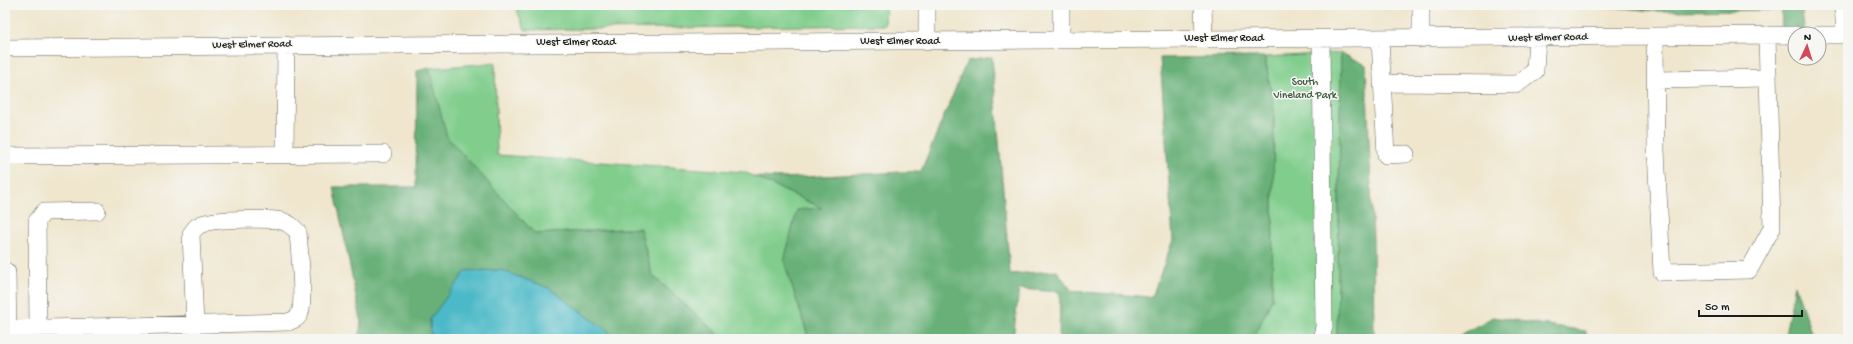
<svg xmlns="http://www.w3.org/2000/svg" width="1853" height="344" font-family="'Gochi Hand',sans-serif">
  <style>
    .green { fill: #80cd8c; stroke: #4e7454 }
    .forest { fill: #68b078; stroke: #42664a }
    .water { fill: #4cb9c7; stroke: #346a72 }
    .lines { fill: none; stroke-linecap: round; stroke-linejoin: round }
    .minor-casing { stroke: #66635a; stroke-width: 18 }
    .major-casing { stroke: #66635a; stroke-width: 22 }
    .minor { stroke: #fff; stroke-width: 17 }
    .major { stroke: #fff; stroke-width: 21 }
    .labels { text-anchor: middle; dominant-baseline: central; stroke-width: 3; stroke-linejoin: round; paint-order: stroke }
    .street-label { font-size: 11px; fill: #1c1c1c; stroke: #f6f6f2 }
    .park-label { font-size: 11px; fill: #3f5a43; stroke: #f6f6f2 }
  </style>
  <rect width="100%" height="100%" fill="#f6f6f2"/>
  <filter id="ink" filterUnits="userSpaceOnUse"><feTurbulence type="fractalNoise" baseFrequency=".025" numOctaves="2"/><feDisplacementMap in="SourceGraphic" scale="8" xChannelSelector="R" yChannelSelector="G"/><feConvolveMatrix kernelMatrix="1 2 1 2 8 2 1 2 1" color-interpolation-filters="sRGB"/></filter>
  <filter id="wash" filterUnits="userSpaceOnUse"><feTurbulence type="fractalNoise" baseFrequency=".012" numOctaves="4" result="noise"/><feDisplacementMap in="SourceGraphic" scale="16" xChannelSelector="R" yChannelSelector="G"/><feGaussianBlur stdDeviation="0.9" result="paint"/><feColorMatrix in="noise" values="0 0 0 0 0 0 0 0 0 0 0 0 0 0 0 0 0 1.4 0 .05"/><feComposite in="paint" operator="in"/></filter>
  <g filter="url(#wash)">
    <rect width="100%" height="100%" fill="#efe6cd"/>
    <path class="green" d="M515 5H886L885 25 525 30Z
      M1341 53 1337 339H1253L1272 299 1274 111 1265 57Z
      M495 63 497 155 744 172 822 208 784 261 809 339H723L652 275 640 228 535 234 446 137 429 68Z"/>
    <path class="forest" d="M1591 5H1801L1805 34 1781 36 1782 10 1654 11Z
      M1341 53 1366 65 1373 239 1374 339H1337Z
      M992 57 1010 274 1057 271 1072 291 1152 297 1173 240 1160 58 1265 57 1274 111 1272 299 1253 339H1059L1060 292 1019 289 1013 339H809L784 261 797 210 822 208 755 177 783 178 921 171 967 61Z
      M429 68 447 137 535 234 640 228 652 275 723 339H618L549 288 430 319 431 339H359L361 321 334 187H416L417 71Z
      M1795 285 1813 339H1784Z
      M1493 317 1586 331V339H1453Z"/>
    <path class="water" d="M501 270 549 288 618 339H431L430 319 466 271Z"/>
  </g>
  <g filter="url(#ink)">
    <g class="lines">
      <defs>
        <path id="minor" d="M927 5V42
          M1061 5V40
          M1203 5 1204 39
          M1421 5V39
          M1843 5 1845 35
          M1819 35H1848
          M1655 37 1656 150 1662 272 1749 270 1772 228 1767 35
          M1321 39 1324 327 1321 339
          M1380 39 1386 155 1406 154
          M5 48C602 41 1198 41 1795 35
          M1656 80 1768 78
          M1382 83 1517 84 1535 71 1537 38
          M285 155 286 45
          M5 156 383 154
          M38 328 37 221 44 212 97 211
          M6 329 288 322C293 320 298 319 300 313 305 299 299 249 298 232 293 227 289 223 282 221 272 218 215 219 205 223 197 225 195 228 191 234L195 325"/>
        <path id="major" d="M5 273 6 339"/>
      </defs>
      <use href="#minor" class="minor-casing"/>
      <use href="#major" class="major-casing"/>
      <use href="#minor" class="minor"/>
      <use href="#major" class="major"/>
    </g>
  </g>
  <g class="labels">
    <g class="street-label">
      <text transform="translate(1548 38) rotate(-1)">West Elmer Road</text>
      <text x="1224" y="39">West Elmer Road</text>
      <text x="900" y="42">West Elmer Road</text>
      <text x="576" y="43">West Elmer Road</text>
      <text transform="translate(252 45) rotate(-1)">West Elmer Road</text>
    </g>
    <g class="park-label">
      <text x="1305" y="83">South<tspan x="1305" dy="13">Vineland Park</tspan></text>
    </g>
  </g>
  <rect width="1853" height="344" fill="none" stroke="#f6f6f2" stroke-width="20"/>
  <g transform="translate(1807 46) rotate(4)"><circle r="19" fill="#f6f6f2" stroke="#9f9f9c"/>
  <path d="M0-3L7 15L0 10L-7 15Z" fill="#d1495b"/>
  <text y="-6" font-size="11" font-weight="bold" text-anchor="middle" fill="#1c1c1c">N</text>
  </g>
  <path d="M1699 310v6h103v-6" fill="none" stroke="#1c1c1c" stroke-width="2"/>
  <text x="1705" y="310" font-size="12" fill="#1c1c1c" stroke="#f6f6f2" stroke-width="3" paint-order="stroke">50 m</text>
</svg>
